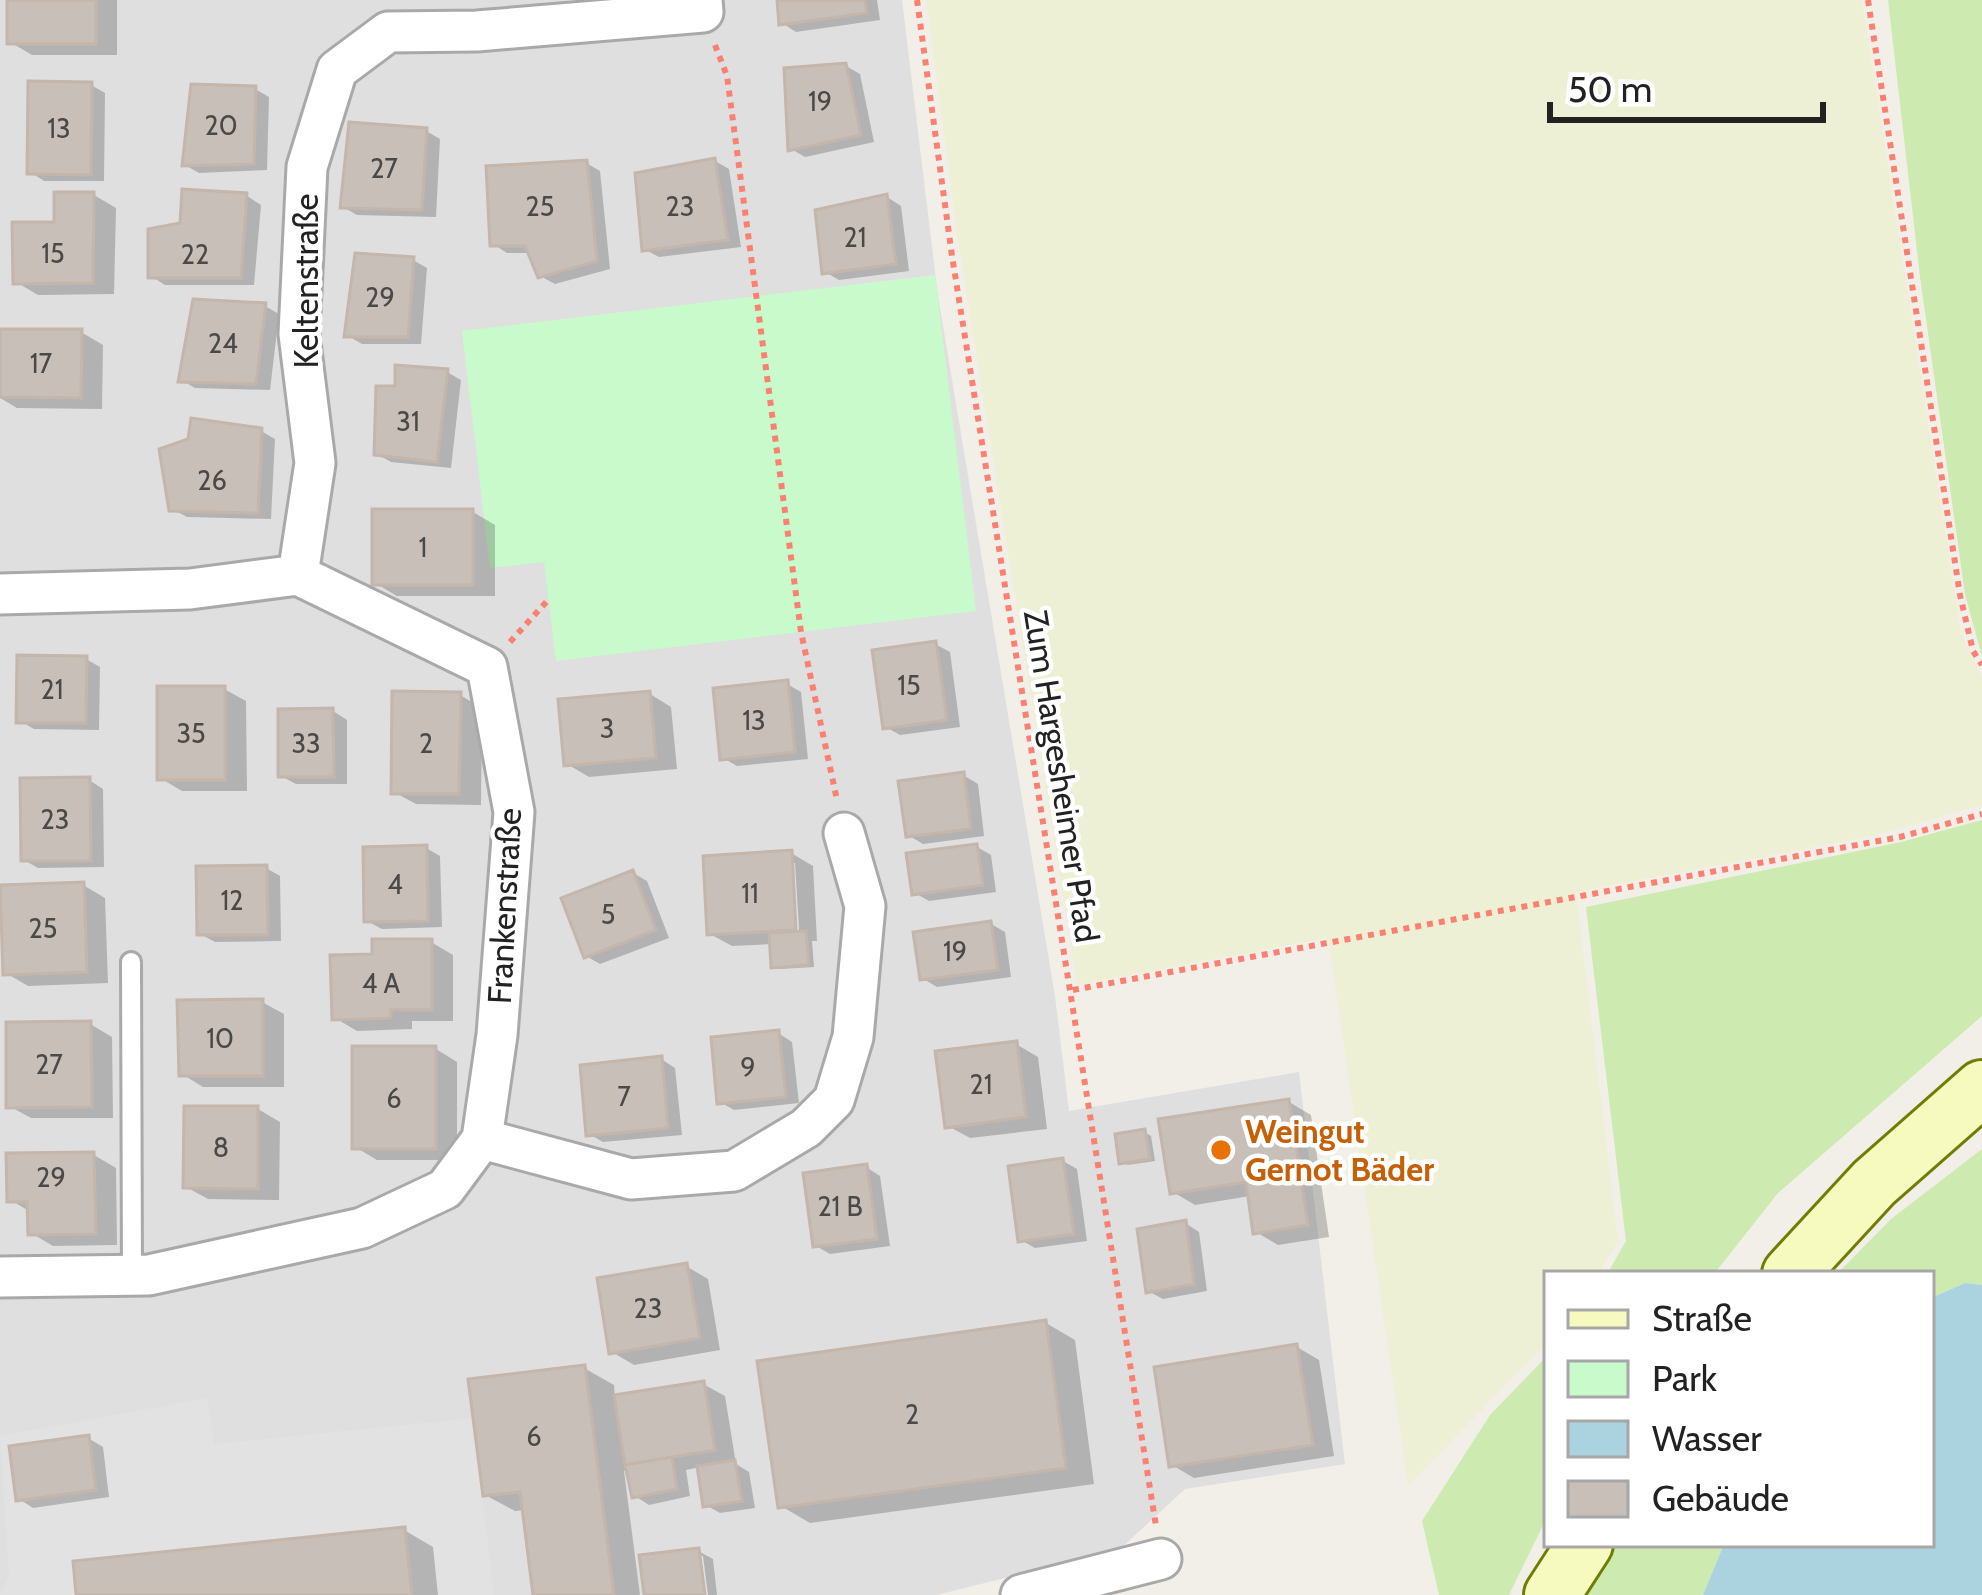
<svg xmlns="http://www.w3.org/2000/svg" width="1982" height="1595" font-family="Cabin,sans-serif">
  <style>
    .residential { fill: #e0dfdf }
    .farmland { fill: #eef0d5 }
    .grass { fill: #cdebb0 }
    .park { fill: #c8facc }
    .parking { fill: #e2e2e2 }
    .water { fill: #aad3df }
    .shadow { fill: #0003; fill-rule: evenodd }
    .building { fill: #c7bfb8; stroke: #c4b6ab; stroke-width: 3 }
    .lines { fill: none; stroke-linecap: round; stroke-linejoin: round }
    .service-casing { stroke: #a9a9a9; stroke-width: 24 }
    .minor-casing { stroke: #a9a9a9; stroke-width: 45 }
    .secondary-casing { stroke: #707d05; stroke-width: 60 }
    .path { stroke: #fa8072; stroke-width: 6; stroke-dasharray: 6 6; stroke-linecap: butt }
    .service { stroke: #fff; stroke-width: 18 }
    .minor { stroke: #fff; stroke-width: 39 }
    .secondary { stroke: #f7fabf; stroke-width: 54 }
    .food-dot { fill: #e8710a; stroke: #fff; stroke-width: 4.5 }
    .labels { text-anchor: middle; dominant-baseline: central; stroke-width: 9; stroke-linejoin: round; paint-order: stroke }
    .number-label { font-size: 27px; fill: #4b4948 }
    .street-label { font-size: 33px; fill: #222; stroke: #fff }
    .food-label { font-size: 33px; font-weight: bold; fill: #c56008; stroke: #fff; text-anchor: start }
  </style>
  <rect width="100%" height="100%" fill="#f2efe9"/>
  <path class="residential" d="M0 0H902L938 296 1055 996 1069 1111 1299 1072 1345 1464 1185 1489 1120 1549 937 1595H0Z"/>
  <path class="farmland" d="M926 0H1862L1961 632 1982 677V805L1872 836 1576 892 1618 1241 1598 1274H1547V1343L1408 1486 1328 938 1077 985 959 248Z"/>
  <path class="grass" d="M1888 0H1982V657L1965 594 1920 277Z
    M1982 820V1016L1778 1193 1714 1274H1607L1626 1241 1586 907 1901 842Z
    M1982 1149V1285L1965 1283 1931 1298V1274H1837L1891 1219Z
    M1547 1356V1517L1509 1595H1439L1422 1521 1490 1415Z
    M1612 1544H1724L1703 1595H1577Z"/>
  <path class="park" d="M935 275 976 611 556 661 544 562 490 568 462 331Z"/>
  <path class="parking" d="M207 1398 214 1444 473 1418 494 1595H0L9 1576 0 1436Z"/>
  <path class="water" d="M1965 1283 1982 1285V1595H1703L1724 1544H1931V1298Z"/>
  <path class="shadow" d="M10 0H117V55H32L10 42Z
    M780 0H877L880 20 796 32 782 23Z
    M846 66 860 74 874 142 805 157 791 149Z
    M91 85 105 93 104 181H44L30 172Z
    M255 89 269 97 267 170 199 173 185 165Z
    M426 131 440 139 436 217 357 215 343 207Z
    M715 161 729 169 741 247 659 257 644 249Z
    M586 163 600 171 610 269 555 284 540 276 531 253H507L493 244Z
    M94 195 116 208 114 294 38 295 16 282 57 225Z
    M247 196 261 205 254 285H165L151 276 183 226Z
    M887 197 901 206 909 271 839 280 825 272Z
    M413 260 427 268 421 344H362L348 336Z
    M265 306 279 314 270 390 195 388 181 380Z
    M0 332H81L103 345 102 409 17 408 0 398Z
    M447 372 461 380 451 468 391 462 377 454 398 389Z
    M261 431 275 439 271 519 187 517 172 509Z
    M473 512 495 525V596H397L375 583Z
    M935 644 950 652 960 727 900 735 886 727Z
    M86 659 100 667 99 730 34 729 20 721Z
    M787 684 801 692 808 759 737 766 723 758Z
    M224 689 246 701 247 791H182L160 778Z
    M650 694 671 707 677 769 589 777 567 764Z
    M460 695 482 708 481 805 416 804 394 792Z
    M333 711 347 720V784H296L281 776Z
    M963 775 978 784 984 836 923 844 908 835Z
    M89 780 103 789 104 867 38 868 24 860Z
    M977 847 991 855 996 892 929 901 915 893Z
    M426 848 440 856 442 927 382 929 367 921Z
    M791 853 813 866 817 941H812L814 967 780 969 774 966 773 944 732 946 710 934ZM789 863H795L800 945H794Z
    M266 868 280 876 281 941 215 942 200 934Z
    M633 873 647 881 669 938 600 964 586 956Z
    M83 885 105 898 108 983 28 986 6 973Z
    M991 924 1005 932 1011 977 937 987 922 978Z
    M431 942 453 955V1021H412V1029L357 1031 335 1018 375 957Z
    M262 1002 284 1014V1087H203L182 1074Z
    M90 1024 112 1037 113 1118H31L9 1106Z
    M778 1033 792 1042 799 1103 734 1110 720 1102Z
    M1016 1044 1038 1057 1047 1129 970 1138 948 1126Z
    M436 1049 457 1062V1160H377L355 1147Z
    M661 1059 675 1068 682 1135 603 1142 589 1134Z
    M1289 1102 1311 1115 1329 1237 1278 1245 1256 1232 1250 1196 1195 1205 1173 1192Z
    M258 1109 280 1122 279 1200 208 1199 186 1187Z
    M1144 1132 1151 1136 1155 1161 1128 1165 1122 1162Z
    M94 1155 116 1168 117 1245 53 1246 31 1233V1212L10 1200Z
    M1063 1161 1077 1169 1087 1241 1035 1248 1021 1240Z
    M866 1167 880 1176 890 1246 830 1254 816 1246Z
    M1185 1223 1199 1232 1207 1291 1163 1299 1148 1291Z
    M686 1266 708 1279 720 1350 634 1365 612 1352Z
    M1046 1323 1075 1340 1094 1484 810 1523 781 1506Z
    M1297 1347 1319 1360 1334 1456 1194 1478 1172 1465Z
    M584 1368 614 1385 615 1398 703 1384 725 1396 736 1464 749 1472 755 1508 720 1513 706 1505 700 1467 686 1470 690 1496 649 1505 635 1496 629 1470 624 1471 640 1595H536L525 1510 515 1511 485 1495Z
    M88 1438 103 1447 109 1497 33 1508 19 1499Z
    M404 1530 433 1547 438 1595H79Z
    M698 1551 713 1559 717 1595H708L703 1556H697L702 1595H647Z"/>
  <path class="building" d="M7 0H96V44H7Z
    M777 0H865L867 13 779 25Z
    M846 63 861 135 788 151 784 68Z
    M28 81 92 82 91 175 27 174Z
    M191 84 256 86 254 164 182 166Z
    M349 122 427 128 422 210 340 208Z
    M715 158 728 240 642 251 635 173Z
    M587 160 597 261 538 278 525 246H490L486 166Z
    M182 189 247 193 241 278H148V229L180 223Z
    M54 192H94L93 283 13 284 12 222H54Z
    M887 194 896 264 822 274 815 210Z
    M355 253 414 257 408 337H344Z
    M193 299 266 303 256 384 178 382Z
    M0 329H82L81 398 0 397Z
    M395 365 448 369 437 462 374 455 376 386H395Z
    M191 418 262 428 258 513 169 511 159 449 188 439Z
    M372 509H473V585H372Z
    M936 641 947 720 883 729 872 650Z
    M17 655 87 656 86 723H16Z
    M788 680 795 752 720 760 713 688Z
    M157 686H225V780H157Z
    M392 691 461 692 459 794H391Z
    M650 691 656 758 564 766 558 699Z
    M333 708 334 777H278V709Z
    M964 772 971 829 906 837 898 781Z
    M90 777 91 861H21L20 778Z
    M977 844 983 885 912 895 906 853Z
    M427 845 428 921 364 922 363 847Z
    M792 850 796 930 707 935 703 856Z
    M267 865 268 935H197L196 866Z
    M633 870 656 930 584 958 561 898Z
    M84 882 87 972 3 975 0 885Z
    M991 921 998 970 920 980 913 932Z
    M806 931 809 965 771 968 769 933Z
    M372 939H432V1010H391V1018L332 1020 330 955 372 954Z
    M263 999V1076H179L177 1000Z
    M91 1021 92 1107 6 1108V1022Z
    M779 1030 786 1097 717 1104 711 1037Z
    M1017 1041 1026 1117 945 1128 935 1051Z
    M352 1046H436V1149H352Z
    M662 1056 668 1128 586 1136 580 1065Z
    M1289 1099 1308 1225 1253 1234 1246 1182 1170 1194 1158 1119Z
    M184 1106H258V1189L183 1188Z
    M1145 1129 1150 1159 1119 1164 1115 1134Z
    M94 1152 96 1234 28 1235 27 1202H7L6 1153Z
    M1063 1158 1074 1234 1018 1242 1008 1166Z
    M867 1164 877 1239 813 1247 803 1173Z
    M1186 1220 1194 1284 1146 1293 1137 1229Z
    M687 1263 700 1338 609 1354 597 1278Z
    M1046 1320 1066 1468 778 1508 757 1361Z
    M1297 1344 1313 1445 1169 1467 1154 1367Z
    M585 1365 614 1595H533L520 1492 483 1496 468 1379Z
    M704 1381 715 1450 625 1465 614 1395Z
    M89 1435 96 1490 16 1501 9 1446Z
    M672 1457 677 1489 632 1498 625 1465Z
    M735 1460 742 1501 703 1507 697 1466Z
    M405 1527 412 1595H76L73 1561Z
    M699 1548 705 1595H644L639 1555Z"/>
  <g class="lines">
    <defs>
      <path id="service" d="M131 962 132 1275"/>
      <path id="minor" d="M298 575 315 463 299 334 307 167 337 70 388 32 477 31 703 12 702 0
        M0 594 190 589 298 575
        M482 1139 631 1179 734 1171 806 1128 834 1100 853 1037 865 906 844 833
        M0 1277 149 1275 362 1228 445 1189 482 1139 497 1035 514 812 487 667 298 575
        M1021 1595 1161 1559"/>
      <path id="secondary" d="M1790 1274 1874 1183 1982 1088
        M1552 1595 1585 1544"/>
    </defs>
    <use href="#service" class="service-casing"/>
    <use href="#minor" class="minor-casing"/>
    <use href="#secondary" class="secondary-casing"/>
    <path class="path" d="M917 0 952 256 1156 1526
      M1868 0 1960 595 1973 651 1982 665
      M715 45 727 76 801 632 837 800
      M510 642 548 600
      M1073 990 1900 837 1982 814"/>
    <use href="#service" class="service"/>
    <use href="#minor" class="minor"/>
    <use href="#secondary" class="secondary"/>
  </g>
  <circle class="food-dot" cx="1221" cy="1150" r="12"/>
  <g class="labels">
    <g class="number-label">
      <text x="820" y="101">19</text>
      <text x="221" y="125">20</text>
      <text x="59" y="128">13</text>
      <text x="384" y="168">27</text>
      <text x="540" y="206">25</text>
      <text x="680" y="206">23</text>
      <text x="855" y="237">21</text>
      <text x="53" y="253">15</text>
      <text x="195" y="254">22</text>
      <text x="380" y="297">29</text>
      <text x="223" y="343">24</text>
      <text x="41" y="363">17</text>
      <text x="408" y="421">31</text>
      <text x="212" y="480">26</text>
      <text x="423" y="547">1</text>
      <text x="909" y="685">15</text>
      <text x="52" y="689">21</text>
      <text x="754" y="720">13</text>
      <text x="607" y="728">3</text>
      <text x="191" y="733">35</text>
      <text x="306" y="743">33</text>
      <text x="426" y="743">2</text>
      <text x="55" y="819">23</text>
      <text x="395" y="884">4</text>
      <text x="750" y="893">11</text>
      <text x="232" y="900">12</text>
      <text x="608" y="914">5</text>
      <text x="43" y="928">25</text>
      <text x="955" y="951">19</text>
      <text x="381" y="983">4 A</text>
      <text x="220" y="1038">10</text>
      <text x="49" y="1064">27</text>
      <text x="748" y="1067">9</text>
      <text x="981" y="1084">21</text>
      <text x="624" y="1096">7</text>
      <text x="394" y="1098">6</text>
      <text x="221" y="1147">8</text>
      <text x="51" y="1177">29</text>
      <text x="840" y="1206">21 B</text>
      <text x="648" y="1308">23</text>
      <text x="912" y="1414">2</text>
      <text x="534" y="1436">6</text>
    </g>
    <g class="street-label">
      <text transform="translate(306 281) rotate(-90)">Keltenstraße</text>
      <text transform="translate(1062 776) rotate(81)">Zum Hargesheimer Pfad</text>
      <text transform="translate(504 906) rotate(-87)">Frankenstraße</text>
    </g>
    <g class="food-label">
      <text x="1245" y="1131">Weingut<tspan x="1245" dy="38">Gernot Bäder</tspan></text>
    </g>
  </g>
  <rect x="1544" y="1271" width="390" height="276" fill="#ffffff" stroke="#a7a7a7" stroke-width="3"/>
  <rect x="1568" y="1310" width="60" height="18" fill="#f7fabf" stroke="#a7a7a7" stroke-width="3"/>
  <text x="1652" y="1331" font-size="36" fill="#222222">Straße</text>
  <rect x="1568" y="1361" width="60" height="36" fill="#c8facc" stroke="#a7a7a7" stroke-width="3"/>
  <text x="1652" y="1391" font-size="36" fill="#222222">Park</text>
  <rect x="1568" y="1421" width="60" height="36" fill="#aad3df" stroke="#a7a7a7" stroke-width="3"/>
  <text x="1652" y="1451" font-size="36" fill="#222222">Wasser</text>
  <rect x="1568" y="1481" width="60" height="36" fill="#c7bfb8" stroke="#a7a7a7" stroke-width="3"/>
  <text x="1652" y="1511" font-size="36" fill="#222222">Gebäude</text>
  <path d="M1550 102v18h273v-18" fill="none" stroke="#222222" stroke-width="6"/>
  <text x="1568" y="102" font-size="36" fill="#222222" stroke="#ffffff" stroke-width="9" paint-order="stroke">50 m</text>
</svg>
